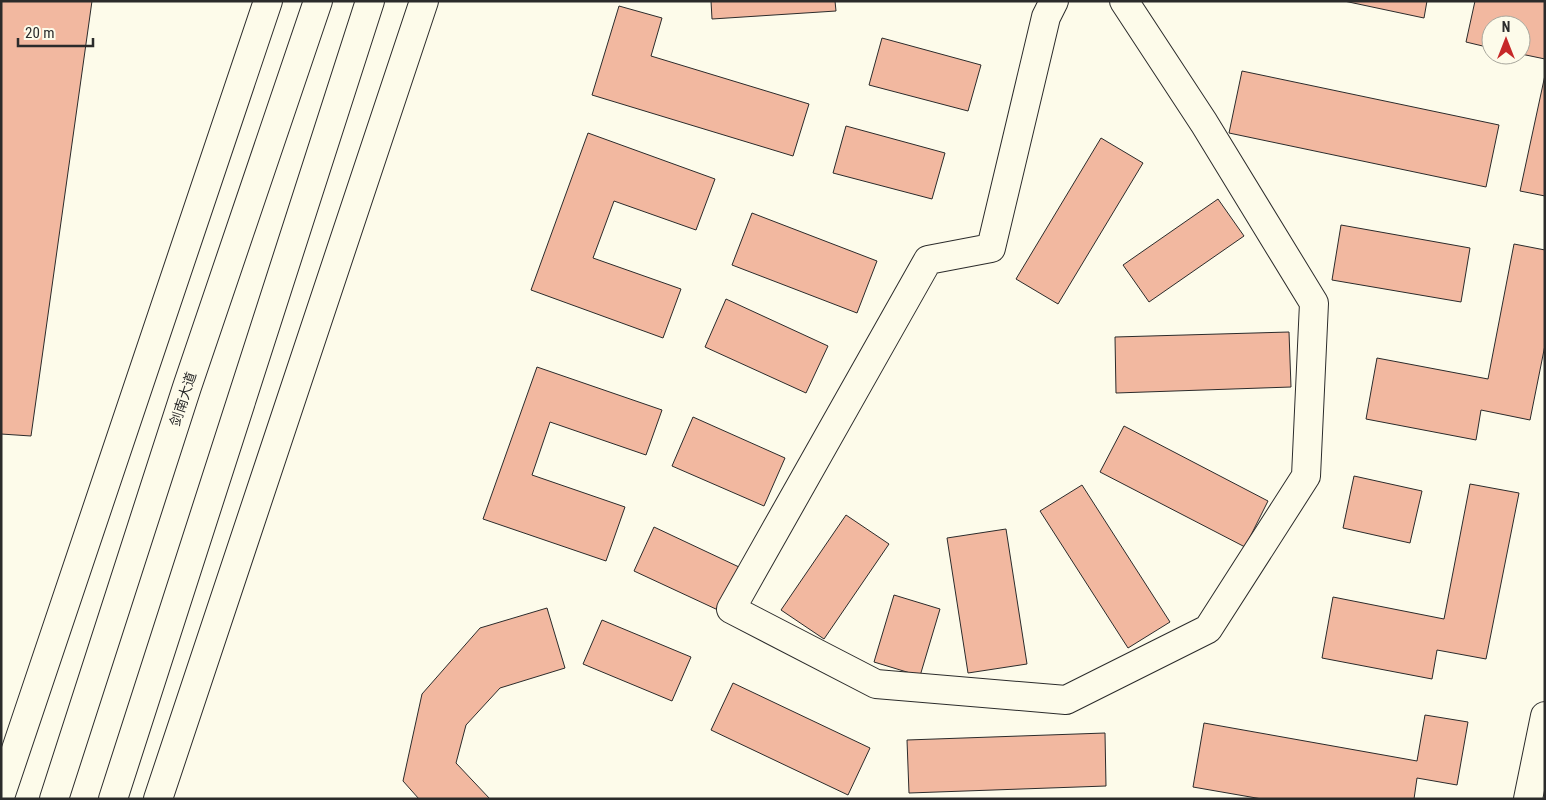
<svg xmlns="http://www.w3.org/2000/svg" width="1546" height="800" font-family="'Roboto Condensed','Noto Sans SC',sans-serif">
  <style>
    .building { fill: #f2b8a0; stroke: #2b2b2b }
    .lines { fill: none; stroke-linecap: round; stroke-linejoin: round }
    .minor-casing { stroke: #2b2b2b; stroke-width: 30 }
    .major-casing { stroke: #2b2b2b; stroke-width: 30 }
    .highway-casing { stroke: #2b2b2b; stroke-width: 30 }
    .minor { stroke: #fdfbea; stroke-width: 28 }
    .major { stroke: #fdfbea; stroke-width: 28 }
    .highway { stroke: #fdfbea; stroke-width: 28 }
    .labels { text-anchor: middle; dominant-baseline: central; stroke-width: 4; stroke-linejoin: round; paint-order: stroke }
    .street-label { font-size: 14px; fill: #2b2b2b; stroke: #fdfbea }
  </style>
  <rect width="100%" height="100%" fill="#fdfbea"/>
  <path class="building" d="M1 1H92L31 436 1 434Z
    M711 1H835L836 11 712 19Z
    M1344 1H1427L1424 18Z
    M1475 1H1545V59L1521 54V25H1491V48L1466 42Z
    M619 6 662 18 651 56 809 104 793 156 592 95Z
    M882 38 981 65 968 111 869 85Z
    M1242 71 1499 125 1486 187 1229 133Z
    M1545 75V196L1520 191Z
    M846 126 945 153 932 199 833 173Z
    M588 133 715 179 696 230 614 201 593 258 681 289 663 338 531 290Z
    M1101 138 1143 163 1058 304 1016 279Z
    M1218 199 1244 236 1149 302 1123 265Z
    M752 213 877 261 857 313 732 265Z
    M1341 225 1470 248 1461 302 1332 280Z
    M1514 244 1545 250V345L1530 420 1481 410 1476 440 1366 419 1377 358 1488 379Z
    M726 299 828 346 806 393 705 347Z
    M1289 332 1291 387 1116 393 1115 337Z
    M537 367 662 410 646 455 550 422 532 475 625 507 606 561 483 519Z
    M693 417 785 458 764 506 672 466Z
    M1124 426 1268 501 1245 547 1100 472Z
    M1354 476 1422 491 1410 543 1343 528Z
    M1470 484 1519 493 1486 659 1437 650 1432 679 1322 658 1333 597 1444 619Z
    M1082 485 1170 622 1128 648 1040 511Z
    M846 515 889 544 824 639 781 610Z
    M654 527 739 567 718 610 634 571Z
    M1006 529 1027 664 968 673 947 538Z
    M894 595 940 609 920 676 874 662Z
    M547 608 565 668 500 688 466 725 456 763 490 799H419L403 781 422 694 480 628Z
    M602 620 691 657 672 701 583 664Z
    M733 683 870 748 848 795 711 730Z
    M1425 715 1468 722 1457 785 1417 778 1414 799H1262L1193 787 1204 723 1417 761Z
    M1105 733 1106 786 909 793 907 740Z"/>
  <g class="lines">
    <defs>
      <path id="minor" d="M1054 1 1046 17 991 248 928 260 731 609 876 684 1066 700 1208 629 1306 476 1314 303 1204 123 1124 1
        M1528 799 1545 716"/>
      <path id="major" d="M1 794 268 1
        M158 799 424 1"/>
      <path id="highway" d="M54 799 187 387 318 1
        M113 799 370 1"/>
    </defs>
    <use href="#minor" class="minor-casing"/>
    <use href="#major" class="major-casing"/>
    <use href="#highway" class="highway-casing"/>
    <use href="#minor" class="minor"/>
    <use href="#major" class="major"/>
    <use href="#highway" class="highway"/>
  </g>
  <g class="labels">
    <g class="street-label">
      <text transform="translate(183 399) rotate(-72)">剑南大道</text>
    </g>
  </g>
  <rect width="1546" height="800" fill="none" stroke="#2b2b2b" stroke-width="5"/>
  <g transform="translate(1506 40)"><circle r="24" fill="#fdfbea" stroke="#a9a89e"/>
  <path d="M0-4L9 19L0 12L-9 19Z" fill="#c62828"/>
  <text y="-8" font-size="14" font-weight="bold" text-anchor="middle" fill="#2b2b2b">N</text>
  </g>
  <path d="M18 38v8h75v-8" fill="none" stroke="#2b2b2b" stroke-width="2.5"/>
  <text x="25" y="38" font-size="15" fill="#2b2b2b" stroke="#fdfbea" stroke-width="4" paint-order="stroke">20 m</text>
</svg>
